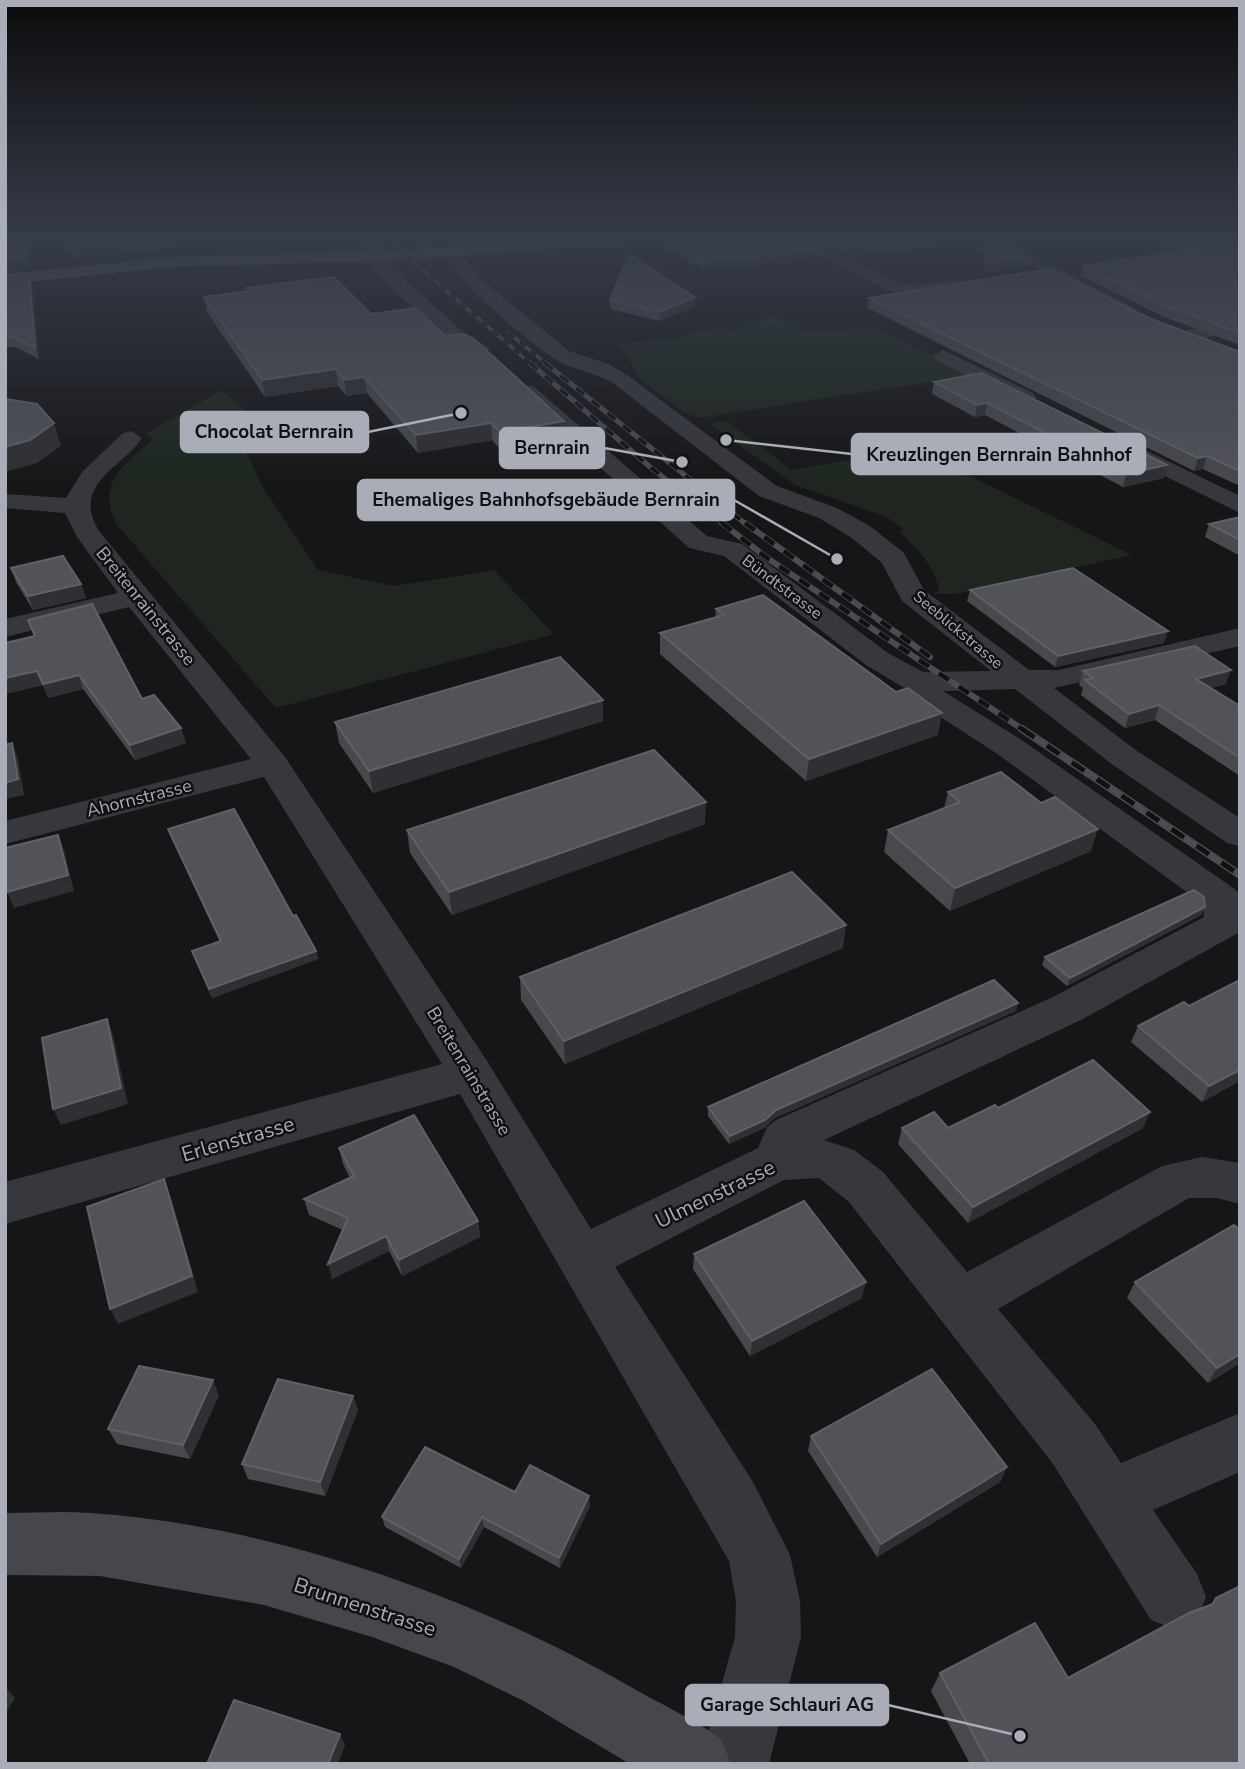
<svg xmlns="http://www.w3.org/2000/svg" width="1245" height="1769" font-family="'Nunito Sans',sans-serif">
  <style>
    .green { fill: #1e261f }
    .lines { fill: none; stroke-linecap: round; stroke-linejoin: round }
    .minor { fill: #37383d; fill-rule: evenodd }
    .secondary { fill: #45474d; fill-rule: evenodd }
    .primary { fill: #53555c; fill-rule: evenodd }
    .rail-far3-casing { stroke: #4a4c52; stroke-width: 3.5 }
    .rail-far2-casing { stroke: #4a4c52; stroke-width: 5 }
    .rail-far1-casing { stroke: #4a4c52; stroke-width: 6 }
    .rail-casing { stroke: #4a4c52; stroke-width: 8 }
    .rail-far3 { stroke: #111113; stroke-width: 2.5; stroke-dasharray: 7; stroke-linecap: butt }
    .rail-far2 { stroke: #111113; stroke-width: 3.5; stroke-dasharray: 10; stroke-linecap: butt }
    .rail-far1 { stroke: #111113; stroke-width: 4.5; stroke-dasharray: 12; stroke-linecap: butt }
    .rail { stroke: #111113; stroke-width: 5; stroke-dasharray: 15; stroke-linecap: butt }
    .wall { fill: #47494d }
    .shaded-wall { fill: #2f3033 }
    .building { fill: #525359; stroke: #5f6168; stroke-width: 2 }
    .labels { text-anchor: middle; dominant-baseline: central; stroke-width: 5; stroke-linejoin: round; paint-order: stroke }
    .far-street-label { font-size: 16px; fill: #a8adb8; stroke: #111113 }
    .street-label { font-size: 18px; fill: #a8adb8; stroke: #111113 }
    .near-street-label { font-size: 21px; fill: #a8adb8; stroke: #111113 }
    .leader { fill: none; stroke: #a8adb8; stroke-width: 2.5 }
    .callout-dot { fill: #a8adb8; stroke: #111113; stroke-width: 2.5 }
    .callout { fill: #a8adb8; stroke: #a8adb8; stroke-width: 2.5 }
    .callout-label { font-size: 19px; text-anchor: middle; font-weight: bold; fill: #111 }
  </style>
  <rect width="100%" height="100%" fill="#161618"/>
  <path class="green" d="M771 316 810 331 873 327 973 375 699 418 683 412 639 378 620 343 679 339 693 332 716 328 739 329Z
    M221 391 243 408 242 412 230 416 261 484 318 570 394 586 494 570 554 634 276 708 117 525C95 482 123 467 153 439L146 433Z
    M726 421 792 470 892 452 934 472 970 476 1132 555 955 594H934L939 588C931 562 919 550 900 533L903 529 887 517 795 485 710 424Z"/>
  <g class="lines">
    <path class="minor" d="M5 239H49L41 244 5 247Z
      M358 239H375L383 248 385 262 461 330 489 348 486 352C457 359 395 289 373 270L367 261V249Z
      M408 239H425L438 254 430 259 424 257Z
      M788 239H808L905 285 961 280 970 285 961 290 897 294Z
      M980 239H1000L1136 309 1133 313H1121Z
      M454 248 460 250 477 276 569 351 609 364 627 375 777 486 837 508 870 526 904 553 924 590 1029 670H1059L1240 628V646L1054 688 1137 751 1240 818V846L1227 843 1113 765 1015 689 943 691 1020 739 1236 890 1240 896 1238 933 1081 1020 824 1140 854 1150 883 1172 967 1272 1162 1166 1202 1157 1240 1163V1204L1217 1198H1189L998 1309 1095 1424 1121 1463 1240 1413V1472L1153 1510 1197 1574 1206 1597 1197 1620 1174 1629 1151 1620 1053 1464 849 1202 819 1178 784 1180 615 1267 753 1482 790 1555 800 1601 801 1637 769 1764H699L735 1637 736 1601 729 1561 460 1094 5 1224V1182L442 1064 264 777 5 844V821L251 759 129 607 5 637V619L118 593 77 537 65 513 5 508V494L66 498 82 472 123 433 131 431 142 438C120 470 71 484 99 531L285 757 487 1061 591 1229 758 1148 767 1127 776 1120 1051 998 1204 917 1203 904 996 753 914 700 906 689 866 665 724 556 689 548 519 394 516 390 519 386H533L707 536 742 544 888 653 923 672 991 671 902 601 882 563 852 538 819 518 759 496 613 383C594 372 570 369 553 358 526 340 456 282 446 253Z
      M1240 318V330L1187 342 1177 336 1180 332Z
      M943 350 1033 393 1036 398 1033 403H1017L936 360 933 356Z
      M1120 438 1240 496V513L1112 450 1109 445 1112 440Z"/>
    <path class="secondary" d="M5 1513C34 1513 62 1511 90 1513 275 1525 479 1599 638 1691 654 1700 711 1729 720 1739 725 1745 728 1757 731 1764H630L524 1701 454 1667 372 1637 264 1605 100 1576 5 1575Z"/>
    <path class="primary" d="M561 239H631L623 244 405 260 173 267 5 284V274L173 257 405 250Z"/>
    <defs>
      <path id="rail-far3" d="M387 239 532 365
        M509 333 548 365"/>
      <path id="rail-far2" d="M530 363 650 467 725 525
        M545 363 747 525"/>
      <path id="rail-far1" d="M722 523 767 558 1025 731
        M745 523 930 657"/>
      <path id="rail" d="M1022 729 1240 875"/>
    </defs>
    <use href="#rail-far3" class="rail-far3-casing"/>
    <use href="#rail-far2" class="rail-far2-casing"/>
    <use href="#rail-far1" class="rail-far1-casing"/>
    <use href="#rail" class="rail-casing"/>
    <use href="#rail-far3" class="rail-far3"/>
    <use href="#rail-far2" class="rail-far2"/>
    <use href="#rail-far1" class="rail-far1"/>
    <use href="#rail" class="rail"/>
  </g>
  <path class="wall" d="M657 239H797L819 258 704 270 657 242Z
    M814 239H969L968 243 850 255Z
    M984 239 1027 257 1025 267 986 272 983 249Z
    M1143 239H1240V345L1164 317 1081 276 1083 266 1180 251Z
    M5 276 32 284 39 359 15 347H5Z
    M246 288 371 314 445 336 564 421 565 439 501 450 492 440 418 453 367 393 347 396 338 386 265 397 207 312 204 297 247 291Z
    M695 297V306L660 321 610 309V300Z
    M869 298 1151 319 1240 352V486L1203 469 1194 471 868 308Z
    M981 373 1164 478 1123 487 985 415 975 417 932 394 934 382Z
    M1240 517V556L1205 537 1209 524Z
    M11 568 81 584 86 598 33 610 16 582Z
    M970 590 1164 643 1055 667 967 601Z
    M716 609 896 692 938 735 806 781 660 654V633L715 618Z
    M28 620 142 699 181 728 186 743 135 760 83 689 48 698 43 685 5 694 34 636Z
    M1083 671 1226 684 1211 688 1240 706V776L1155 720 1125 728 1081 695 1083 688 1079 685Z
    M603 700V721L373 793 339 743 335 722Z
    M948 792 1091 851 950 911 884 852 888 830 944 808Z
    M705 824 452 915 410 853 407 830Z
    M168 829 293 916 316 951 318 959 212 998 192 951 220 942 171 837Z
    M1205 907 1201 915 1067 986 1042 965 1045 957Z
    M843 948 565 1064 521 1000 520 977Z
    M1240 980V1081L1202 1102 1131 1042 1138 1026 1189 1006Z
    M1016 1011 775 1118 764 1128 729 1144 708 1116V1107Z
    M998 1108 1143 1128 968 1223 898 1144 902 1128H948Z
    M339 1148 478 1221 480 1237 402 1276 389 1251 332 1279 343 1230 309 1215 304 1199 350 1178 343 1164Z
    M1240 1230V1363L1208 1383 1127 1298 1135 1282Z
    M694 1254 862 1298 750 1356 693 1269Z
    M219 1395 190 1459 117 1444 108 1429Z
    M353 1396 358 1410 325 1496 248 1479 242 1464Z
    M811 1436 1007 1467 1000 1482 877 1557 808 1451Z
    M515 1492 590 1506 560 1568 484 1527 461 1568 385 1527 382 1517Z
    M1216 1598 1240 1764H970L931 1691 940 1673 1068 1678 1211 1604Z"/>
  <path class="shaded-wall" d="M26 239 29 248 31 269 5 272V262Z
    M172 239H181L183 247 71 260 69 250Z
    M937 239H969L968 243 850 255V248Z
    M820 251 819 258 704 270V262Z
    M1027 257 1025 267 986 272 988 263Z
    M29 274 32 284 39 359 35 348Z
    M695 297V306L660 321V312Z
    M336 369 338 386 265 397 262 380Z
    M364 377 367 393 347 396 344 380Z
    M987 403 985 415 975 417 977 405Z
    M564 421 565 439 501 450 500 432Z
    M54 423 61 446 37 463 5 472V447Z
    M491 423 492 440 418 453 416 435Z
    M1207 456 1203 469 1194 471 1198 458Z
    M1167 465 1164 478 1123 487 1126 474Z
    M81 584 86 598 33 610 28 596Z
    M1168 631 1164 643 1055 667 1058 656Z
    M1231 670 1226 684 1192 693 1196 679Z
    M37 671 43 685 5 694V678Z
    M79 675 83 689 48 698 43 684Z
    M603 700V721L373 793 369 771Z
    M1159 705 1155 720 1125 728 1129 714Z
    M942 713 938 735 806 781 809 759Z
    M181 728 186 743 135 760 130 745Z
    M12 743 18 759 24 795 5 799V783Z
    M706 802 705 824 452 915 449 892Z
    M1098 829 1091 851 950 911 955 888Z
    M58 835 64 850 74 891 14 908 7 892Z
    M1205 907 1201 915 1067 986 1070 978Z
    M846 925 843 948 565 1064 564 1041Z
    M316 951 318 959 212 998 209 989Z
    M1018 1003 1016 1011 775 1118 764 1128 729 1144 730 1136 776 1110Z
    M107 1019 113 1035 128 1104 61 1125 53 1109Z
    M1240 1070V1081L1202 1102 1209 1086Z
    M1150 1112 1143 1128 968 1223 973 1207Z
    M164 1179 170 1194 198 1292 118 1324 110 1309Z
    M478 1221 480 1237 402 1276 399 1260Z
    M386 1236 389 1251 332 1279 328 1264Z
    M866 1282 862 1298 750 1356 752 1341Z
    M1240 1354V1363L1208 1383 1217 1368Z
    M213 1380 219 1395 190 1459 183 1445Z
    M353 1396 358 1410 325 1496 320 1482Z
    M1007 1467 1000 1482 877 1557 881 1544Z
    M589 1496 590 1506 560 1568 559 1558Z
    M482 1517 484 1527 461 1568 459 1559Z
    M5 1687 15 1698 5 1714Z
    M340 1734 345 1745 338 1764H328Z"/>
  <path class="building" d="M5 239H26L28 259 5 262Z
    M70 239H172L69 250Z
    M664 239H797L820 251 704 262Z
    M831 239H937L850 248Z
    M984 239 1018 252 1027 257 988 263Z
    M1173 239H1240V333L1167 306 1083 266 1200 248Z
    M629 254 695 297 660 312 610 300Z
    M1050 269 1151 319 1240 352V471L1207 456 1198 458 869 298Z
    M29 274 35 348 12 337 5 336V276Z
    M334 277 371 314 415 308 445 336 463 334 473 338 564 421 500 432 491 423 416 435 364 377 344 380 336 369 262 380 204 297 249 291 246 288Z
    M981 373 1167 465 1126 474 987 403 977 405 934 382Z
    M6 399 37 404 54 423 30 440 5 447Z
    M1240 517V540L1209 524Z
    M63 556 81 584 28 596 11 568Z
    M1073 568 1168 631 1058 656 970 590Z
    M763 595 896 692 908 688 942 713 809 759 660 633 724 615 716 609Z
    M92 604 142 699 154 695 181 728 130 745 79 675 43 684 37 671 5 678V643L35 636 28 620Z
    M1195 646 1231 670 1196 679 1240 706V758L1159 705 1129 714 1085 680 1093 678 1083 671Z
    M560 657 603 700 369 771 335 722Z
    M12 743 18 779 5 783V745Z
    M654 750 706 802 449 892 407 830Z
    M1001 772 1041 803 1055 797 1098 829 955 888 888 830 960 802 948 792Z
    M234 809 293 916 296 915 316 951 209 989 192 951 221 941 168 829Z
    M58 835 68 875 7 892 5 883V848Z
    M792 872 846 925 564 1041 520 977Z
    M1194 890 1204 897 1205 907 1070 978 1045 957Z
    M994 980 1018 1003 776 1110 765 1120 730 1136 708 1107Z
    M1240 980V1070L1209 1086 1138 1026 1184 1002 1189 1006Z
    M107 1019 121 1088 53 1109 42 1038Z
    M1093 1060 1150 1112 973 1207 902 1128 934 1112 948 1128 995 1105 998 1108Z
    M414 1115 478 1221 399 1260 386 1236 328 1264 348 1218 304 1199 354 1176 339 1148Z
    M164 1179 192 1276 110 1309 87 1207Z
    M804 1201 866 1282 752 1341 694 1254Z
    M1234 1225 1240 1230V1354L1217 1368 1135 1282Z
    M139 1366 213 1380 183 1445 108 1429Z
    M932 1369 1007 1467 881 1544 811 1436Z
    M278 1379 353 1396 320 1482 242 1464Z
    M425 1447 515 1492 530 1465 589 1496 559 1558 482 1517 459 1559 382 1517Z
    M1240 1586V1764H989L940 1673 1035 1623 1068 1678 1189 1613 1213 1604 1216 1598Z
    M234 1700 340 1734 328 1764H207Z"/>
  <linearGradient id="sky" x2="0" y2="1"><stop stop-color="#0c0c0d"/><stop offset="0.49" stop-color="#363c48"/><stop offset="1" stop-color="#363c48" stop-opacity="0"/></linearGradient>
  <rect width="1245" height="486" fill="url(#sky)"/>
  <g class="labels">
    <g class="far-street-label">
      <text transform="translate(782 587) rotate(37)">Bündtstrasse</text>
      <text transform="translate(958 630) rotate(40)">Seeblickstrasse</text>
    </g>
    <g class="street-label">
      <text transform="translate(146 606) rotate(51)">Breitenrainstrasse</text>
      <text transform="translate(139 798) rotate(-14)">Ahornstrasse</text>
      <text transform="translate(469 1071) rotate(59)">Breitenrainstrasse</text>
    </g>
    <g class="near-street-label">
      <text transform="translate(238 1139) rotate(-16)">Erlenstrasse</text>
      <text transform="translate(715 1194) rotate(-26)">Ulmenstrasse</text>
      <text transform="translate(365 1607) rotate(18)">Brunnenstrasse</text>
    </g>
  </g>
  <path class="leader" d="M461 413L368 432M682 462L604 448M726 440L852 454M837 559L734 500M1020 1736L888 1705"/>
  <g class="callout-dot">
    <circle cx="461" cy="413" r="7"/>
    <circle cx="682" cy="462" r="7"/>
    <circle cx="726" cy="440" r="7"/>
    <circle cx="837" cy="559" r="7"/>
    <circle cx="1020" cy="1736" r="7"/>
  </g>
  <g class="callout">
    <rect x="181" y="412" width="187" height="40" rx="7"/>
    <rect x="500" y="428" width="104" height="40" rx="7"/>
    <rect x="852" y="434" width="293" height="40" rx="7"/>
    <rect x="358" y="480" width="376" height="40" rx="7"/>
    <rect x="686" y="1685" width="202" height="40" rx="7"/>
  </g>
  <g class="callout-label">
    <text x="274" y="438">Chocolat Bernrain</text>
    <text x="552" y="454">Bernrain</text>
    <text x="999" y="461">Kreuzlingen Bernrain Bahnhof</text>
    <text x="546" y="506">Ehemaliges Bahnhofsgebäude Bernrain</text>
    <text x="787" y="1711">Garage Schlauri AG</text>
  </g>
  <rect width="1245" height="1769" fill="none" stroke="#a8adb8" stroke-width="14"/>
</svg>
